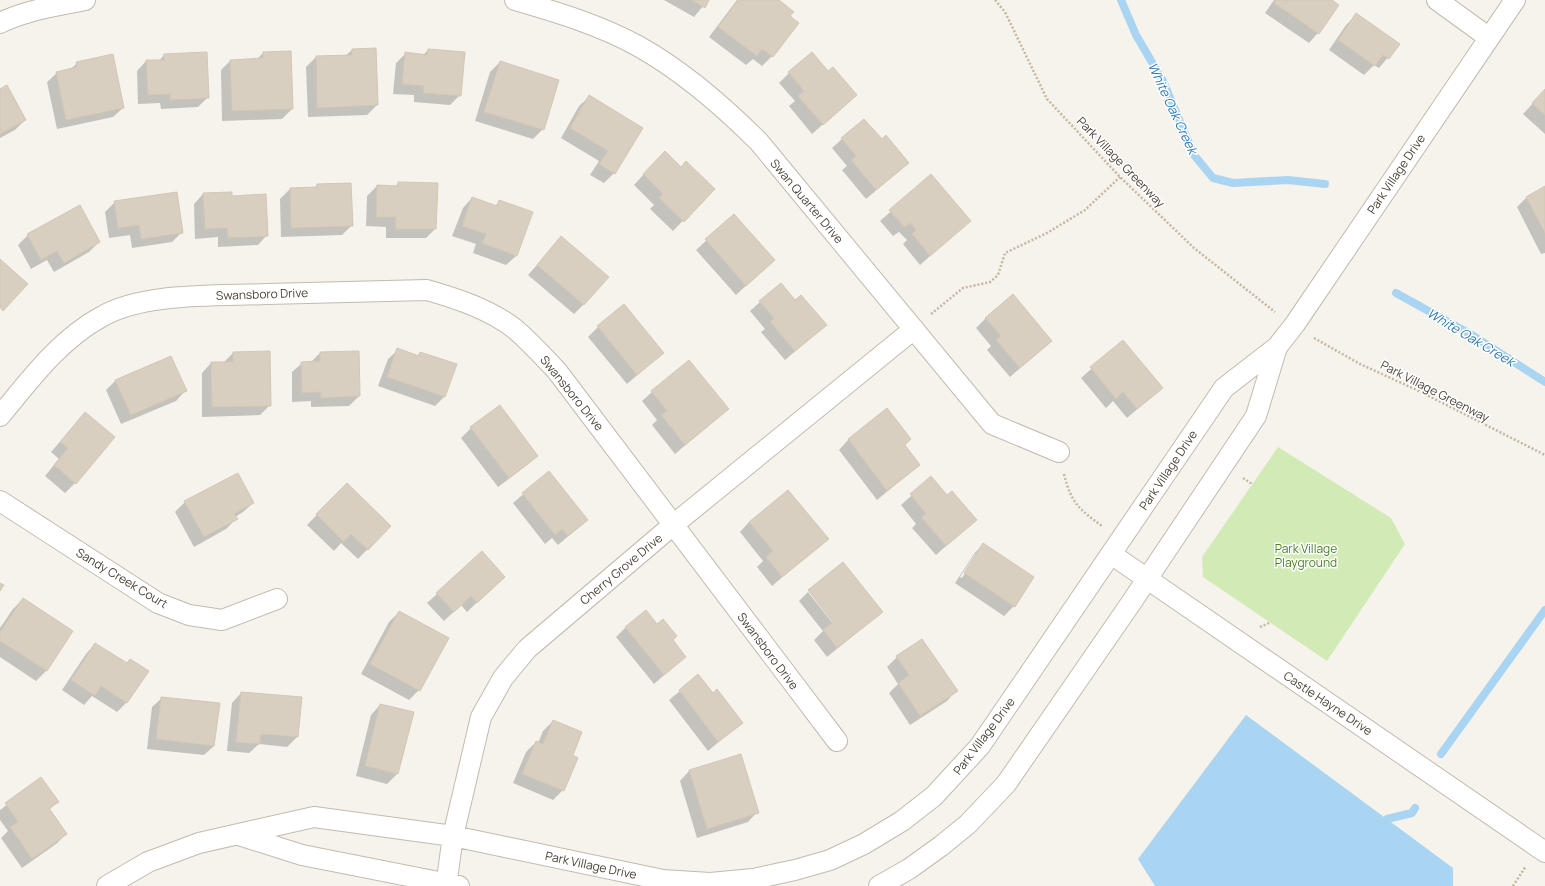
<svg xmlns="http://www.w3.org/2000/svg" width="1545" height="886" font-family="Manrope,sans-serif">
  <style>
    .green { fill: #d2eab5 }
    .water { fill: #a9d4f2 }
    .shadow { fill: #0003; fill-rule: evenodd }
    .lines { fill: none; stroke-linecap: round; stroke-linejoin: round }
    .stream { stroke: #a9d4f2; stroke-width: 8 }
    .building { fill: #d8cfc1; stroke: #d3c7b4 }
    .street-casing { stroke: #c2bbae; stroke-width: 22 }
    .path { stroke: #c4b79f; stroke-width: 2.5; stroke-dasharray: 2 2; stroke-linecap: butt }
    .street { stroke: #fff; stroke-width: 20 }
    .labels { text-anchor: middle; dominant-baseline: central; stroke-width: 3; stroke-linejoin: round; paint-order: stroke }
    .street-label { font-size: 12px; fill: #4b4439; stroke: #fff }
    .park-label { font-size: 12px; fill: #4a7f2a; stroke: #fff }
    .water-label { font-size: 13px; font-style: italic; fill: #2e7ab2; stroke: #fff }
  </style>
  <rect width="100%" height="100%" fill="#f6f3ec"/>
  <path class="green" d="M1278 447 1391 518 1405 544 1327 661 1203 577 1202 557Z"/>
  <path class="water" d="M1246 715 1453 868V886H1155L1138 859Z"/>
  <path class="shadow" d="M664 0H708L694 17Z
    M737 0H777L789 17 772 56 762 66 753 59 746 65 709 37Z
    M1274 0H1330L1318 33 1309 43 1265 13Z
    M1356 15 1399 44 1379 68 1374 65 1364 75 1329 50 1346 25Z
    M352 50 377 105 367 115 308 117 306 67 316 57 345 56Z
    M428 50 460 95 450 105 414 102V95L393 94 396 63 405 54 423 55Z
    M263 53 292 109 282 119 222 121 221 70 230 61 256 60Z
    M164 55 208 97 198 107 161 109 160 103 138 104 137 71 146 61H159Z
    M500 62 543 129 533 139 475 121 490 72Z
    M77 63 123 108 113 117 57 129 47 82 57 73 70 70Z
    M827 72 856 95 812 134 789 106 795 101 779 83 789 73Z
    M0 90 25 120 15 130 0 138Z
    M1545 90V134L1523 114Z
    M589 97 642 128 614 173 604 183 590 175 599 161 561 138 579 106Z
    M842 139 882 140 908 163 866 199 842 170 847 166 832 148Z
    M655 162 714 189 673 231 650 209 654 205 634 185Z
    M931 176 969 221 920 265 903 244 907 240 899 232 893 236 880 221Z
    M398 183 435 229 426 238H386V227L366 226 367 196 377 186 395 187Z
    M317 185 352 225 342 235 281 237 280 199 290 189 314 188Z
    M1545 188V253L1541 254 1517 207 1527 197Z
    M203 194 231 197 267 235 258 245 218 247V237L195 239 194 204Z
    M472 198 495 206 500 201 516 256 506 265 473 253 476 244 452 236 463 208Z
    M115 202 182 232 172 242 132 248 130 235 109 238 105 212Z
    M80 207 99 242 89 252 54 272 47 260 31 269 18 245 28 235Z
    M734 215 774 260 736 295 696 250Z
    M561 238 584 304 574 314 528 275Z
    M795 301 826 325 785 360 761 332 765 329 750 311 760 302Z
    M986 318 1051 341 1010 377 987 350 991 346 976 328Z
    M598 327 663 353 627 384 588 337Z
    M1123 341 1162 388 1127 418 1113 401 1106 408 1081 378Z
    M398 350 417 356 420 353 444 397 435 406 378 386 388 359Z
    M358 352 359 396 349 406 311 407V401L292 402V372L302 363 311 362 320 353Z
    M233 353 270 405 260 415 202 417V373L211 363H223Z
    M116 380 185 391 176 401 121 424 106 390Z
    M652 392 728 409 675 454 652 425 657 420 642 401Z
    M887 410 904 445 919 465 877 500 839 450 848 440Z
    M85 413 75 483 65 493 45 476 59 459 51 452Z
    M471 428 537 456 527 465 498 487 461 438Z
    M549 472 587 520 558 545 552 538 545 544 513 503Z
    M931 478 947 497 975 520 936 555 912 528 916 524 901 505Z
    M347 484 390 526 358 559 341 543 334 551 307 525Z
    M185 502 253 503 243 512 235 517 236 519 226 529 194 547 175 512Z
    M749 522 827 539 772 586 757 567 763 561 740 532Z
    M983 544 1014 606 1004 616 955 583 974 554ZM975 554H977L962 578 960 577Z
    M494 586 467 612 461 605 444 621 427 603 437 594Z
    M808 592 835 626 882 612 827 657 814 640 823 631 799 601Z
    M23 599 72 631 46 671 36 681 0 657V628L13 609Z
    M399 612 448 638 419 690 409 700 361 674 389 622Z
    M657 626 685 657 654 684 616 637 626 627Z
    M95 644 126 664 130 660 127 702 117 712 92 696 84 705 62 690 86 654Z
    M897 657 956 691 947 701 910 725 889 693 898 684 887 667Z
    M698 676 712 694 741 723 708 751 669 700Z
    M241 693 297 737 287 747 259 744 249 753 227 751 232 703Z
    M162 698 214 746 204 755 147 749 152 707Z
    M380 705 397 774 387 784 356 776 371 715Z
    M553 721 572 756 563 790 553 800 513 783 526 752 536 742 538 743 543 731Z
    M689 771 757 812 748 822 697 838 680 781Z
    M41 779 57 802 49 810 66 834 56 844 22 868 1 838 8 831 0 820V810Z"/>
  <g class="lines">
    <path class="stream" d="M1121 0 1136 35 1163 81 1194 155 1213 178 1233 183 1288 180 1325 184
      M1396 293 1472 335 1545 382
      M1441 754 1545 610
      M1386 830 1387 819 1412 813 1415 808"/>
  </g>
  <path class="building" d="M691 0H709L705 8Z
    M738 0H779L794 12 790 16 799 23 773 57 762 49 757 56 718 27Z
    M1276 0H1332L1339 5 1319 34 1274 3Z
    M1356 13 1400 44 1389 59 1383 55 1375 66 1338 40Z
    M376 48 378 105 317 108 316 56 352 55V49Z
    M428 49 465 52 461 96 423 93 424 86 402 84 405 52 427 55Z
    M291 51 293 109 232 111 230 60 263 58V52Z
    M207 52 209 98 170 100V94L148 95 146 60H164V54Z
    M812 52 828 71 833 67 857 95 823 125 798 96 804 91 788 72Z
    M113 54 124 108 66 120 56 72 77 67 76 62Z
    M500 61 559 80 544 130 484 112Z
    M7 85 26 120 0 134V89Z
    M1545 89V115L1532 103Z
    M589 95 643 128 615 174 599 164 608 151 570 128Z
    M864 119 882 139 886 135 909 163 876 190 851 160 856 156 841 138Z
    M665 151 681 167 686 161 715 189 684 222 659 198 663 194 643 174Z
    M931 174 971 221 930 256 912 234 916 230 910 223 904 227 889 210Z
    M398 182 438 183 436 229H395L396 217H376L377 185 398 186Z
    M351 183 353 226 291 228 290 188 317 187V184Z
    M1545 186V233L1526 197Z
    M177 192 183 233 141 239 139 225 118 228 114 201Z
    M232 192V196L266 194 268 236 228 238 227 228 205 229 203 193Z
    M472 197 497 206 499 200 533 212 517 256 482 243 486 234 462 226Z
    M80 205 100 242 64 263 57 251 41 260 27 234Z
    M734 214 775 260 746 286 705 239Z
    M561 236 609 277 584 305 537 265Z
    M0 259 28 284 3 311 0 307Z
    M781 283 795 300 801 295 827 325 795 351 770 322 774 318 759 301Z
    M1013 294 1052 341 1020 368 996 340 1001 336 985 318Z
    M624 304 664 353 637 375 597 326Z
    M1123 340 1163 388 1137 409 1123 392 1116 399 1090 367Z
    M397 348 419 356 420 352 457 364 445 397 387 377Z
    M270 351 271 406 212 407 211 362H233V352Z
    M359 351 360 396 321 398V392L302 393 301 362 320 361V352Z
    M171 356 187 391 131 415 115 380Z
    M689 360 729 409 685 445 661 415 667 411 651 391Z
    M500 405 538 456 509 478 470 427Z
    M887 408 911 439 905 445 920 465 887 491 848 439Z
    M85 412 115 437 76 484 54 465 68 448 60 442Z
    M549 471 588 520 568 536 562 529 555 535 522 493Z
    M238 473 254 503 234 514 238 519 204 537 184 501Z
    M931 476 947 495 952 491 977 520 946 546 921 517 926 514 910 494Z
    M347 483 391 526 368 550 351 534 344 542 316 514Z
    M788 490 829 539 782 577 766 557 773 551 749 522Z
    M983 543 1034 577 1015 607 964 573Z
    M482 551 505 577 477 603 471 596 454 612 436 593Z
    M843 562 883 612 837 648 823 630 833 622 808 590Z
    M0 583 4 585 0 591Z
    M23 598 73 631 47 671 0 641V632Z
    M646 610 657 624 663 619 677 636 673 640 686 657 664 675 625 627Z
    M399 611 449 638 420 691 370 664Z
    M922 639 958 691 920 716 898 683 909 675 896 656Z
    M95 643 127 663 130 659 149 671 127 703 101 686 95 696 71 680Z
    M698 674 713 693 717 689 743 723 718 742 679 690Z
    M241 692 302 697 298 737 261 734 260 744 236 742Z
    M161 697 220 703 214 746 156 739Z
    M380 704 414 712 398 774 365 766Z
    M553 720 582 732 573 755 578 758 564 791 522 774 536 741 543 744Z
    M741 754 759 813 707 829 689 770Z
    M41 777 59 802 49 808 67 834 32 859 10 827 18 822 5 803Z"/>
  <g class="lines">
    <defs>
      <path id="street" d="M515 0C556 12 600 25 638 46 683 71 723 106 759 142L992 424 1059 452
        M1437 0 1488 37
        M0 23C26 10 57 6 85 0
        M0 416C30 380 59 340 101 317 143 292 219 296 267 294 320 293 374 291 427 290 458 299 489 309 515 329 530 342 543 356 557 371L837 741
        M0 501 158 603 189 615 222 620 277 599
        M1111 554 1545 852
        M239 835 302 855 459 886
        M107 886 148 862 199 843 314 817 453 836 663 880 710 883 753 879 795 870 830 860 864 844 902 821 934 796 980 746 1224 388 1277 347 1295 324 1515 0
        M446 886 453 836 481 717 503 678 527 649 673 525 914 329
        M879 886 909 869 941 846 968 824 1006 784 1131 603 1256 416 1277 347"/>
    </defs>
    <use href="#street" class="street-casing"/>
    <path class="path" d="M995 0 1005 12 1047 99 1120 177 1194 248 1275 312
      M931 314 963 288 990 282 998 275 1005 253 1047 233 1085 210 1120 177
      M1314 338 1360 364 1419 391 1545 455
      M1064 474C1071 503 1079 509 1102 526
      M1243 478 1252 484
      M1260 627 1271 622
      M1513 886 1526 866"/>
    <use href="#street" class="street"/>
  </g>
  <g class="labels">
    <g class="street-label">
      <text transform="translate(1121 162) rotate(46)">Park Village Greenway</text>
      <text transform="translate(1396 174) rotate(-56)">Park Village Drive</text>
      <text transform="translate(807 201) rotate(50)">Swan Quarter Drive</text>
      <text transform="translate(262 294) rotate(-2)">Swansboro Drive</text>
      <text transform="translate(1435 391) rotate(27)">Park Village Greenway</text>
      <text transform="translate(572 393) rotate(51)">Swansboro Drive</text>
      <text transform="translate(1168 470) rotate(-56)">Park Village Drive</text>
      <text transform="translate(621 569) rotate(-40)">Cherry Grove Drive</text>
      <text transform="translate(122 578) rotate(31)">Sandy Creek Court</text>
      <text transform="translate(768 651) rotate(53)">Swansboro Drive</text>
      <text transform="translate(1328 703) rotate(34)">Castle Hayne Drive</text>
      <text transform="translate(984 736) rotate(-53)">Park Village Drive</text>
      <text transform="translate(591 865) rotate(12)">Park Village Drive</text>
    </g>
    <g class="park-label">
      <text x="1306" y="548">Park Village<tspan x="1306" dy="14">Playground</tspan></text>
    </g>
    <g class="water-label">
      <text transform="translate(1173 108) rotate(65)">White Oak Creek</text>
      <text transform="translate(1471 337) rotate(31)">White Oak Creek</text>
    </g>
  </g>
</svg>
